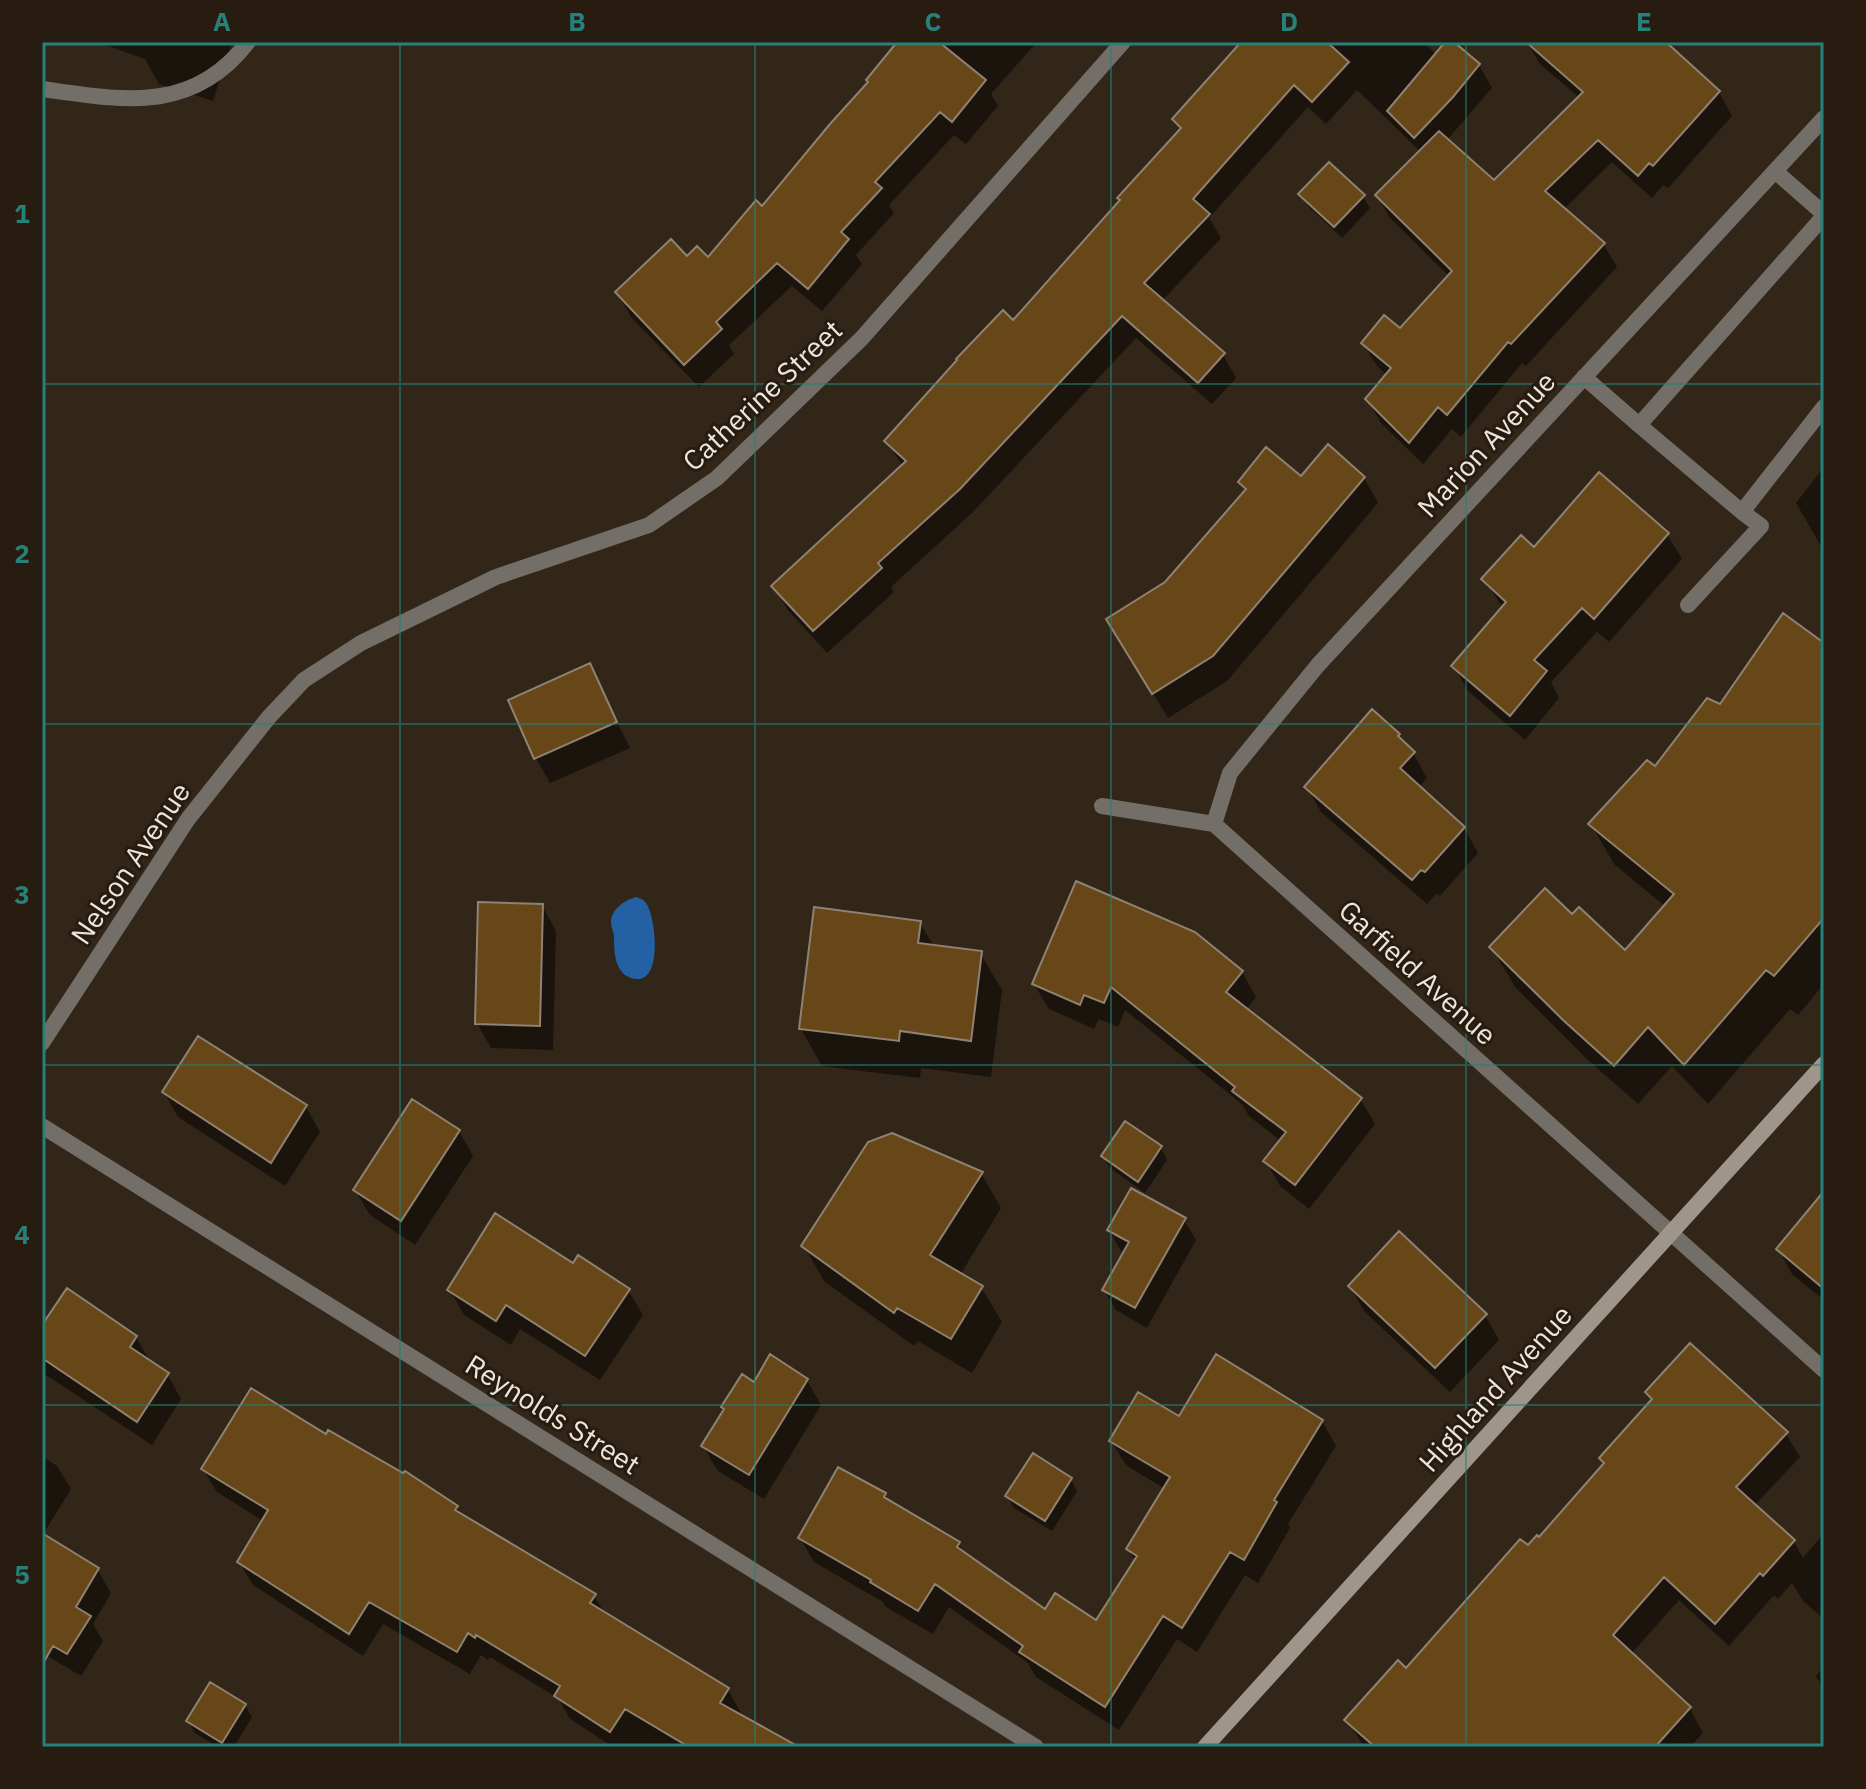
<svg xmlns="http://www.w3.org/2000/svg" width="1866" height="1789" font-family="'IBM Plex Sans',sans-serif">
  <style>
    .water { fill: #2360a4 }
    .shadow { fill: #0007 }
    .building { fill: #674618; stroke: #8f8272; stroke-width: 2 }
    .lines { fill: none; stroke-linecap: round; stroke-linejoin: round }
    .lane { stroke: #736e67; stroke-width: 16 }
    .street { stroke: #736e67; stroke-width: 16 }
    .secondary { stroke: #9e968a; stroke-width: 16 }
    .grid { fill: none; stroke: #258179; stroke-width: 2; stroke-opacity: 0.55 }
    .labels { text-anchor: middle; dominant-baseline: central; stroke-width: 6; stroke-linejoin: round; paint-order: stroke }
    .street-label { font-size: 28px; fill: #ede6dd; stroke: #271c0f }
    .neatline { fill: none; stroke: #258179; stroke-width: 3 }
    .grid-label { font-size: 26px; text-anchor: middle; font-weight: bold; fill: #258179 }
  </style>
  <rect width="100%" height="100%" fill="#312618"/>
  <path class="water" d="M636 897C641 899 643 899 646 903 656 917 663 982 636 979 616 977 614 955 614 940 615 934 611 928 611 922 611 909 625 900 636 897Z"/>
  <path class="shadow" d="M97 42H232L213 101 159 84 145 59Z
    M900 42H1037L991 94 998 106 966 144 954 135 889 205 894 213 856 255 862 264 822 311 792 286 729 345 734 354 699 387 631 317 617 292 687 259 708 260 763 209 870 84Z
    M1245 42H1422L1437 55 1450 42 1479 65 1492 88 1447 140 1494 182 1580 98 1540 64 1527 42H1663L1719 92 1732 116 1668 188 1663 185 1652 198 1612 162 1563 210 1603 244 1617 267 1526 366 1522 363 1461 437 1452 429 1423 464 1381 423 1367 399 1387 375 1377 366 1363 343 1400 331 1450 277 1390 218 1377 195 1421 152 1357 90 1326 124 1308 107 1209 218 1221 238 1162 301 1223 355 1236 378 1212 404 1136 338 973 512 891 587 894 592 827 653 787 609 774 586 903 467 887 441 1013 323 1181 131 1174 120Z
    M1301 194 1363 197 1370 208 1342 238 1308 206Z
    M1328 447 1364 478 1378 503 1227 681 1168 718 1123 644 1166 583 1246 493 1240 482 1301 479Z
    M1824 467V551L1796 503Z
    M1667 534 1682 559 1609 642 1597 632 1551 682 1559 698 1525 740 1468 691 1454 666 1503 608 1484 579 1534 550Z
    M1824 645V984L1798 1015 1790 1009 1708 1104 1672 1066 1638 1104 1588 1060 1515 987 1492 948 1572 917 1625 953 1666 907 1614 864 1591 824 1655 769 1721 706Z
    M589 666 630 748 550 783 536 758Z
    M1398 735 1413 753 1427 778 1419 788 1464 828 1478 853 1440 896 1436 894 1427 904 1321 812 1307 787Z
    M542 906 556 931 553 1050 491 1048 477 1023Z
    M920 923 934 947 980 953 1002 990 991 1077 921 1068 920 1078 822 1066 801 1029Z
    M1242 972 1256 997 1246 1010 1361 1100 1375 1124 1309 1209 1280 1186 1266 1161 1281 1141 1249 1116 1242 1104 1125 1010 1118 1027 1099 1019 1094 1029 1049 1009 1034 984Z
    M164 1092 306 1107 320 1132 285 1186 178 1117Z
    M459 1131 473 1156 415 1245 370 1215 355 1190Z
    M1161 1148 1167 1160 1145 1193 1110 1168 1103 1156Z
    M981 1173 1001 1208 960 1275 981 1287 1002 1322 972 1373 918 1341 914 1346 824 1281 804 1246Z
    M1824 1213V1300L1792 1274 1778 1249Z
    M1184 1220 1196 1240 1147 1328 1116 1310 1104 1290 1125 1253 1121 1251 1109 1230Z
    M574 1265 628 1290 643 1315 600 1380 520 1329 511 1345 464 1315 450 1290Z
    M1350 1286 1485 1315 1499 1340 1450 1392 1364 1311Z
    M42 1329 136 1337 151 1363 167 1374 181 1399 152 1445 43 1373Z
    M807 1380 821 1405 764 1499 718 1471 703 1446 755 1384Z
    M1648 1393 1786 1434 1800 1457 1754 1506 1794 1542 1803 1558 1824 1533V1619L1803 1601 1792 1583 1778 1599 1774 1595 1729 1646 1679 1600 1631 1654 1690 1709 1703 1733 1690 1747H1364L1347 1720 1407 1671 1528 1548 1540 1540 1605 1465 1601 1458 1653 1401Z
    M1179 1419 1322 1421 1336 1446 1288 1524 1290 1528 1258 1583 1245 1575 1197 1652 1177 1639 1119 1730 1036 1677 1027 1662 949 1607 933 1634 886 1607 883 1602 814 1562 800 1538 885 1495 889 1502 959 1544 965 1555 1046 1612 1097 1623 1136 1562 1128 1549 1165 1489 1126 1465 1111 1441Z
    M326 1437 456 1507 462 1517 594 1596 605 1614 728 1690 741 1713 739 1716 792 1747H613L570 1719 558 1698 490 1657 488 1660 481 1655 470 1674 383 1624 363 1656 253 1585 239 1562 263 1521 217 1492 203 1469Z
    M42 1456 57 1466 71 1489 42 1536 98 1570 111 1593 93 1624 103 1641 81 1676 42 1653Z
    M1071 1479 1077 1491 1052 1531 1014 1508 1007 1496Z
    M1824 1667V1689L1816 1676Z
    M245 1705 252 1717 234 1747H218L195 1733 188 1721Z"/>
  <path class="building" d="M897 42H939L986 80 952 122 940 112 875 182 882 188 841 232 849 239 808 289 777 263 716 322 722 329 684 365 615 292 671 239 687 256 697 246 708 257 756 200 762 206 830 124 868 82 866 80Z
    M1241 42H1327L1349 62 1312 102 1294 85 1193 199 1210 214 1144 283 1225 353 1198 383 1122 316 960 489 878 563 882 568 813 631 771 586 906 461 884 441 957 360 956 359 1003 310 1013 320 1120 200 1117 198 1181 128 1172 119Z
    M1445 42H1454L1480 64 1453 97 1414 138 1387 111Z
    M1526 42H1666L1720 91 1653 166 1649 163 1638 176 1598 140 1545 191 1605 243 1511 344 1508 342 1447 415 1438 407 1409 443 1365 399 1391 368 1361 343 1384 315 1400 328 1452 271 1375 195 1439 131 1494 180 1583 92Z
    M1329 162 1365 195 1334 227 1298 194Z
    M1328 444 1365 477 1213 656 1152 694 1106 619 1165 582 1246 489 1238 482 1266 447 1301 476Z
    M1599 472 1669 533 1594 619 1582 608 1534 660 1547 671 1510 716 1451 666 1506 602 1481 579 1521 535 1534 547Z
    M1783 613 1824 643V918L1774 976 1766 970 1684 1065 1648 1027 1614 1066 1563 1020 1489 947 1545 888 1572 914 1579 907 1625 950 1674 894 1588 824 1647 760 1655 766 1707 698 1720 704Z
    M590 663 617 722 534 759 508 700Z
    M1372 709 1400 734 1398 736 1415 752 1400 768 1465 827 1425 872 1421 870 1412 880 1304 787Z
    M1076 881 1195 932 1243 971 1226 992 1362 1098 1295 1185 1263 1161 1286 1132 1232 1091 1235 1087 1111 987 1104 1003 1084 995 1080 1005 1032 984Z
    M478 902 543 904 540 1026 475 1024Z
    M814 907 921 921 918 943 982 951 971 1041 900 1031 899 1041 799 1029Z
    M198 1036 307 1105 271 1163 162 1092Z
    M412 1099 460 1130 401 1221 353 1190Z
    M1125 1121 1162 1146 1138 1182 1101 1156Z
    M892 1133 983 1172 930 1255 983 1286 951 1339 897 1308 894 1313 801 1246 868 1142Z
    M1131 1188 1186 1218 1135 1308 1102 1290 1129 1242 1107 1230Z
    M1824 1191V1289L1776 1249Z
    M495 1213 573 1263 578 1255 630 1289 585 1356 506 1305 496 1321 447 1290Z
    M1399 1231 1487 1314 1435 1368 1348 1286Z
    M67 1288 137 1336 130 1347 169 1373 137 1422 42 1358V1325Z
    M1690 1343 1788 1432 1736 1487 1795 1540 1763 1576 1760 1573 1715 1624 1664 1577 1613 1635 1691 1707 1655 1747H1375L1344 1720 1398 1660 1406 1668 1520 1539 1528 1545 1537 1535 1539 1537 1604 1463 1599 1458 1652 1399 1645 1392Z
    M770 1354 808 1379 749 1475 701 1446 724 1409 721 1407 742 1374 754 1382Z
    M1216 1354 1323 1420 1274 1500 1277 1502 1244 1560 1230 1552 1182 1628 1163 1616 1105 1707 1019 1652 1023 1646 935 1584 918 1611 870 1582 871 1580 798 1538 838 1467 886 1493 884 1497 960 1542 957 1547 1045 1609 1055 1593 1096 1620 1137 1556 1126 1549 1170 1477 1109 1441 1138 1392 1179 1416Z
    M251 1388 326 1434 328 1430 403 1473 405 1471 458 1506 455 1510 596 1594 590 1603 729 1688 720 1703 799 1747H689L625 1709 610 1732 554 1696 560 1686 476 1635 475 1638 468 1633 457 1652 369 1602 349 1634 237 1562 268 1510 201 1469Z
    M1033 1453 1072 1478 1045 1521 1005 1496Z
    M42 1533 99 1568 76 1607 91 1616 67 1654 53 1646 42 1665Z
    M210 1682 246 1704 222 1743 186 1721Z"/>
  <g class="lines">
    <path class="lane" d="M42 89C121 100 192 115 248 42
      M1775 171 1824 214
      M1584 377 1639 425 1824 216
      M1639 425 1742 512 1824 407
      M1688 605 1761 526 1742 512"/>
    <path class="street" d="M1102 806 1214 824 1824 1370
      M1214 824 1230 773 1318 665 1824 118
      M42 1043 188 819 269 717 304 680 361 643 496 577 649 525 717 478 862 338 1123 42
      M42 1126 1036 1747"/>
    <path class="secondary" d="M1205 1747 1824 1064"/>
  </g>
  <path class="grid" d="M400 42V1747M755 42V1747M1111 42V1747M1466 42V1747M42 384H1824M42 724H1824M42 1065H1824M42 1405H1824"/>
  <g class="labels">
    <g class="street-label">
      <text transform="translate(762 395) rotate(-43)">Catherine Street</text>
      <text transform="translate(1486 444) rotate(-47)">Marion Avenue</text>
      <text transform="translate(130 863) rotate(-56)">Nelson Avenue</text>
      <text transform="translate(1418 972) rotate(42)">Garfield Avenue</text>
      <text transform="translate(1495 1388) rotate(-48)">Highland Avenue</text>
      <text transform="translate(553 1414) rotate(32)">Reynolds Street</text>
    </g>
  </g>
  <rect width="1866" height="1789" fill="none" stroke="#271c0f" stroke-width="88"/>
  <rect x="44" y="44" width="1778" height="1701" class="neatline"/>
  <g class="grid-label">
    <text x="222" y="31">A</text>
    <text x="577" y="31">B</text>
    <text x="933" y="31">C</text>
    <text x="1289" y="31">D</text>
    <text x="1644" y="31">E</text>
    <text x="22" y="223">1</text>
    <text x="22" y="563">2</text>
    <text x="22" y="904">3</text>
    <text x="22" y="1244">4</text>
    <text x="22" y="1584">5</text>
  </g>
</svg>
